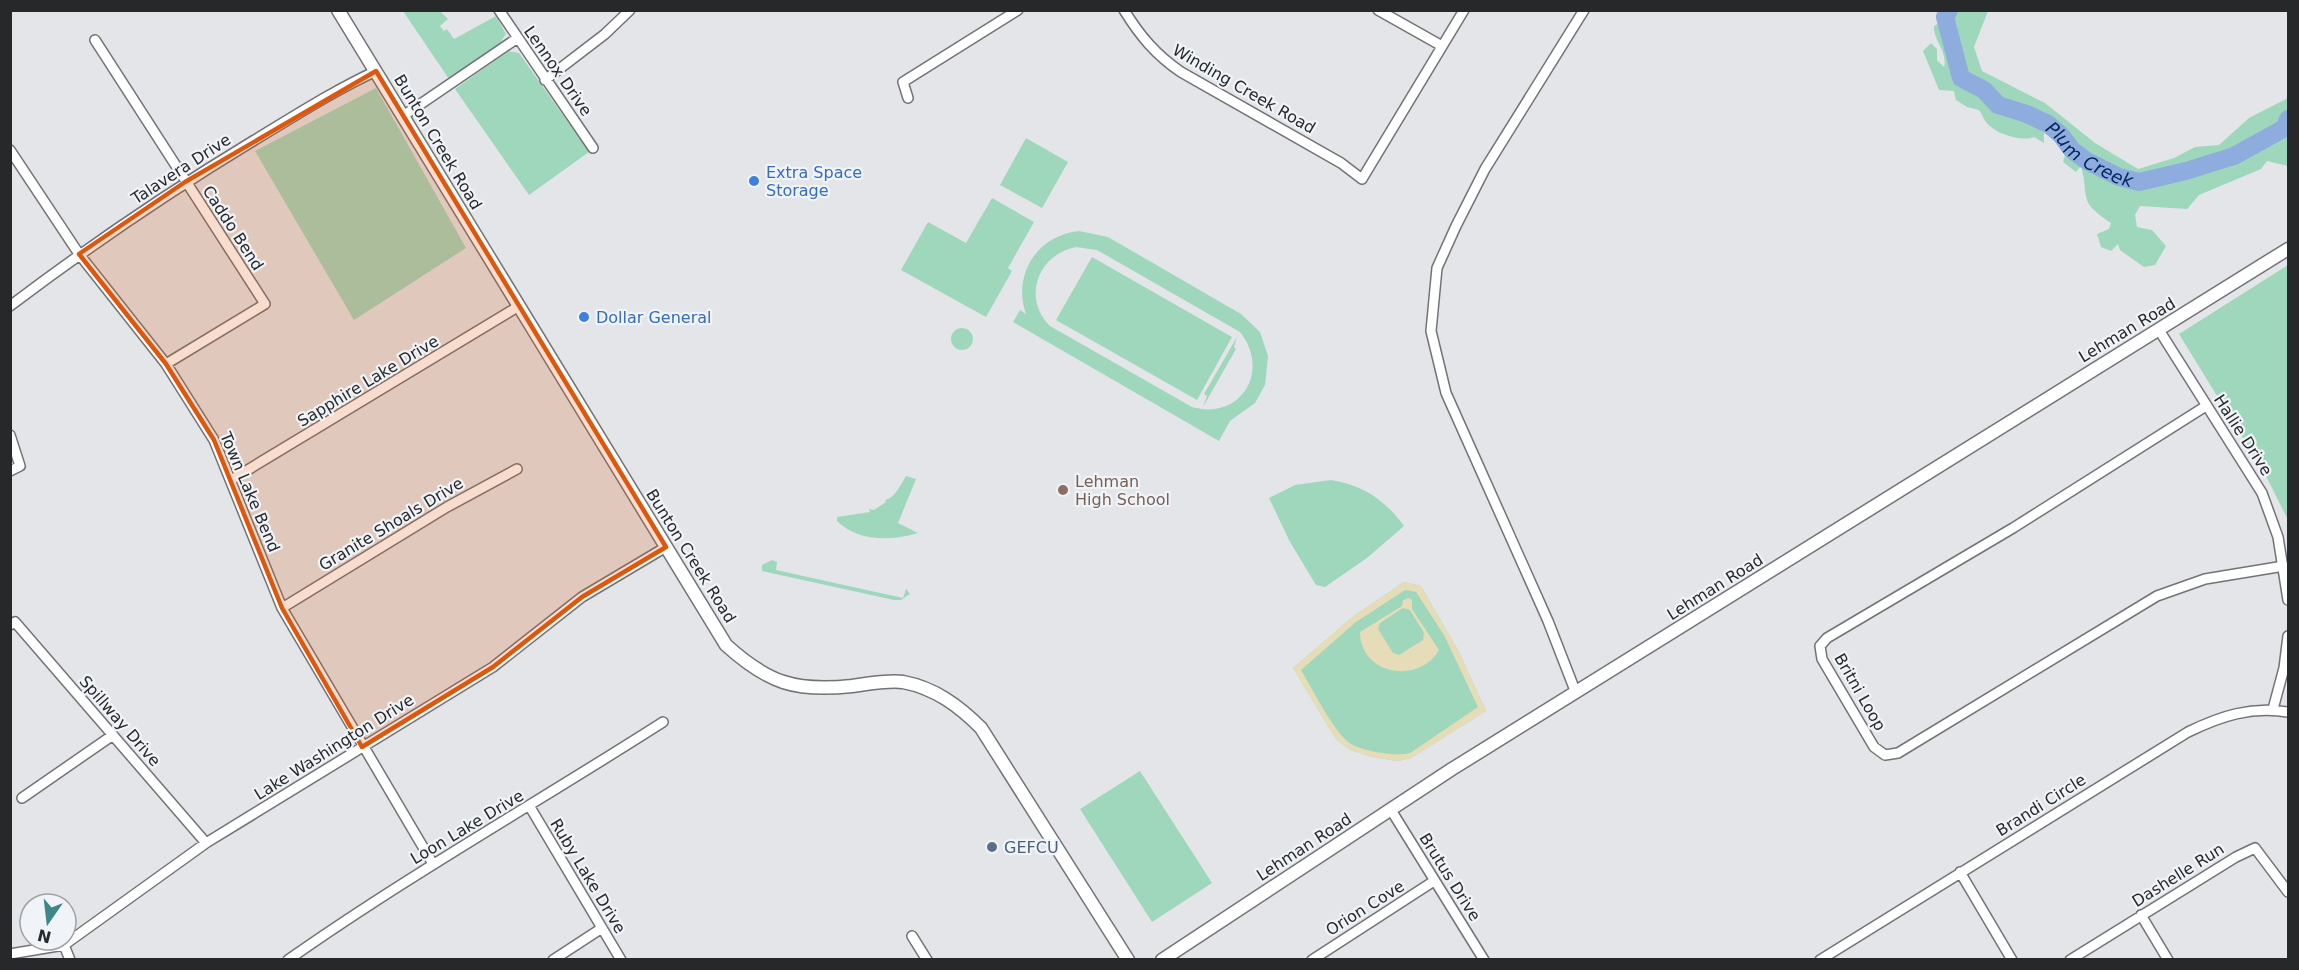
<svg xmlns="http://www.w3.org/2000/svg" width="2299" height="970" font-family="'DejaVu Sans',sans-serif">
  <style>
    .green { fill: #9fd7bd; fill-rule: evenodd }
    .sand { fill: #e6dcb7; fill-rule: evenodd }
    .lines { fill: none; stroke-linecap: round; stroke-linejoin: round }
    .river { stroke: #8eacdd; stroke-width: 18 }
    .minor-casing { stroke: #717377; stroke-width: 12 }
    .tertiary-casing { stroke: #717377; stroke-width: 15 }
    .minor { stroke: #fff; stroke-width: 9 }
    .tertiary { stroke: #fff; stroke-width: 12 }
    .marked { fill: #de570e; fill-opacity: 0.2; stroke: #de570e; stroke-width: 4.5; stroke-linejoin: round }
    .shop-dot { fill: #3f7fe0; stroke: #f0f3f7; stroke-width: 2 }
    .education-dot { fill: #8d6e63; stroke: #f0f3f7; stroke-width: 2 }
    .service-dot { fill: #5c6f8a; stroke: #f0f3f7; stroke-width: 2 }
    .labels { text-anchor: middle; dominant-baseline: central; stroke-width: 4.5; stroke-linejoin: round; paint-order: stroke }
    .street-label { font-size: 16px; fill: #27282a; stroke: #f0f3f7 }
    .shop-label { font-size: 16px; fill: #366cbe; stroke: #f0f3f7; text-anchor: start }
    .education-label { font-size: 16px; fill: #785e54; stroke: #f0f3f7; text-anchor: start }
    .service-label { font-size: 16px; fill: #4e5e75; stroke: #f0f3f7; text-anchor: start }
    .water-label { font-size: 18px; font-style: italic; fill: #042760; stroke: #f0f3f7 }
  </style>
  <rect width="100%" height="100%" fill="#e3e5e9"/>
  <path class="green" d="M403 11H440L448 19 440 26 444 31 447 29 454 39 496 16 506 34 499 44 449 79Z
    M1940 11H1988L1974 47 1982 71 2045 103 2095 143 2138 169 2174 158 2195 147 2219 145 2249 118 2288 98V166L2267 161 2261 169 2199 195 2187 209 2140 206 2135 215 2137 227 2152 230 2166 246 2155 265 2144 267 2120 250 2118 244 2111 251 2101 247 2097 234 2109 229 2111 223C2077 200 2090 200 2081 166L2076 172 2063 162 2066 152 2059 139 2044 128V143L2034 137C2021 142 1995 134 1986 122 1983 118 1982 114 1979 110L1967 107 1956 100 1954 91 1939 90 1923 51 1931 43 1937 49V60L1944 67C1948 51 1933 41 1934 26L1941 22Z
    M508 51 519 53 589 152 529 195 455 89Z
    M376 88 466 248 354 320 255 151Z
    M1026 138 1068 162 1042 208 1000 185Z
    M992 198 1034 222 1008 268 1012 271 986 317 901 270 928 222 966 243Z
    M1079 231 1108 237 1241 314 1260 332 1268 356 1265 385 1255 403 1230 421 1219 441 1013 322 1020 310 1026 314C1012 274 1038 235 1079 231ZM1076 247 1097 250 1240 332C1271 371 1241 421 1192 407L1050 326C1021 297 1039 254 1076 247Z
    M1092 257 1232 337 1197 400 1056 320Z
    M2288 265V520L2265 474 2179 334Z
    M951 339a11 11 0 1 1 22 0a11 11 0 1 1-22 0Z
    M1237 337 1234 347 1236 349 1203 407 1207 396 1204 394Z
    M906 476 916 479 898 523 918 533C892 541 858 542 837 521V517L870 512 869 509 874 510 886 502 885 500C895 498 901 484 906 476Z
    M1331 480C1363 485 1385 500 1404 526L1367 558 1325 587 1316 585 1290 542 1269 498 1295 485Z
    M772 560 777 562 776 570 903 598 906 589 910 594 901 600H894L762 571V565Z
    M1404 582 1421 586 1459 652 1486 711 1411 758 1398 761 1372 757 1350 750 1336 739 1293 668 1355 615Z
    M1140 771 1212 883 1152 922 1080 809Z"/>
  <path class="sand" d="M1404 582 1421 586 1459 652 1486 711 1411 758 1398 761 1372 757 1350 750 1336 739 1293 668 1355 615ZM1405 590 1416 592 1444 635 1478 707 1410 753C1396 757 1358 751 1347 741 1330 725 1313 690 1301 670L1356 622Z
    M1409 598 1412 600V609L1439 650C1419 685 1360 675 1360 632L1402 606 1403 600ZM1403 608 1410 610 1424 633 1423 640 1399 655 1393 653 1378 629 1380 623Z"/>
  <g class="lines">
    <path class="river" id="s1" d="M1949 10 1945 17 1961 78 1984 90 1998 105 2027 114 2048 124 2061 135 2072 150 2087 161 2119 177 2139 182 2186 171 2234 156 2285 128 2288 119"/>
    <defs>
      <path id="minor" d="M499 10 593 148
        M1124 10C1140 36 1156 55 1181 72L1341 163 1362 179 1464 10
        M1378 10 1442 46
        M95 40 265 304 166 364
        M545 80 605 34 630 10
        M908 98 903 82 1018 10
        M403 116 516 39
        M10 150 79 254 166 364 214 440 282 608 433 864
        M10 306C88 247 169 192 253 141 293 117 333 91 376 71
        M2159 330 2262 493 2278 537 2288 600
        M2206 406 2013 528 1827 638 1820 646 1822 659 1874 747 1885 755 1898 753 2157 596 2205 579 2284 566
        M10 435 20 466 10 471
        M231 480 519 306
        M282 608 447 507 517 469
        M10 625 15 622 206 843
        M1576 693 1548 621 1446 393 1431 331 1437 268 1456 226 1485 169 1584 10
        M2273 709 2284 668 2288 636
        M22 798 113 735
        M530 807 621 960
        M1391 810 1484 960
        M1960 872 2012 960
        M2141 915 2168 960
        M912 936 927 960
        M64 945 70 960
        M10 954 64 945 206 843 493 667 582 597 666 547
        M288 960C409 875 538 802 663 722
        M553 960 602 928
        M1312 960 1434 881
        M1820 960 2188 732C2221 716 2251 706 2288 712
        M2070 960 2236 857 2255 848 2288 892"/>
      <path id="tertiary" d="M338 10 726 645C768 683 795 692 852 686 867 684 888 680 903 682 935 688 959 706 981 728L1128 960
        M1162 960 1452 769 2288 249"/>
    </defs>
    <use href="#minor" class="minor-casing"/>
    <use href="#tertiary" class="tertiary-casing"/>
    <use href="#minor" class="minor"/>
    <use href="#tertiary" class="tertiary"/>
  </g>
  <path class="marked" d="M376 71 666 547 582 597 493 667 362 747 282 608 214 440 166 364 79 254 185 182Z"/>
  <g class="shop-dot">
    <circle cx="754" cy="181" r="6"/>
    <circle cx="584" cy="317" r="6"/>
  </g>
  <circle class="education-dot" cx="1063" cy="490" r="6"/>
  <circle class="service-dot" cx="992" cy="847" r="6"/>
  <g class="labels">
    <g class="street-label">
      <text transform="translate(558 71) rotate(55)">Lennox Drive</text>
      <text transform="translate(1244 89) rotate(30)">Winding Creek Road</text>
      <text transform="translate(438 142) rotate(59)">Bunton Creek Road</text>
      <text transform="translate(181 169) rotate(-33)">Talavera Drive</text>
      <text transform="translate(233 228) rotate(57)">Caddo Bend</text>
      <text transform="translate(2127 330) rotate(-31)">Lehman Road</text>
      <text transform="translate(368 381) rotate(-31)">Sapphire Lake Drive</text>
      <text transform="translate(2243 435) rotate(57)">Hallie Drive</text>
      <text transform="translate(250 492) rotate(67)">Town Lake Bend</text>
      <text transform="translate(391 524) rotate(-31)">Granite Shoals Drive</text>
      <text transform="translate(691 556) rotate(58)">Bunton Creek Road</text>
      <text transform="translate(1715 587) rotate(-32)">Lehman Road</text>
      <text transform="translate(1860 692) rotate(60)">Britni Loop</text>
      <text transform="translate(120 721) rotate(49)">Spillway Drive</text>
      <text transform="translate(334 747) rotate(-32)">Lake Washington Drive</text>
      <text transform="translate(2041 805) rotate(-32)">Brandi Circle</text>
      <text transform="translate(467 827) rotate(-31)">Loon Lake Drive</text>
      <text transform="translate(1304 847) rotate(-33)">Lehman Road</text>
      <text transform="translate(2178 875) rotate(-32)">Dashelle Run</text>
      <text transform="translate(588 876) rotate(59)">Ruby Lake Drive</text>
      <text transform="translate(1450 877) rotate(58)">Brutus Drive</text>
      <text transform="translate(1365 908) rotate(-32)">Orion Cove</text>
    </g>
    <g class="shop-label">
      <text x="766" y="172">Extra Space<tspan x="766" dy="18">Storage</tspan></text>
      <text x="596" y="317">Dollar General</text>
    </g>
    <g class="education-label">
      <text x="1075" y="481">Lehman<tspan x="1075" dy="18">High School</tspan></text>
    </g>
    <g class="service-label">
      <text x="1004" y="847">GEFCU</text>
    </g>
    <g class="water-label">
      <text stroke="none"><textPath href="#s1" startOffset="224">Plum Creek</textPath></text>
    </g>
  </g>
  <rect width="2299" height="970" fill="none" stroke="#27282a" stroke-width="24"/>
  <g transform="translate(48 922) rotate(194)"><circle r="28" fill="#f0f3f7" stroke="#a0a2a5" stroke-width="1.5"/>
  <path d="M0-4.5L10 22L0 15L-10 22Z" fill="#3d868a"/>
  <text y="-9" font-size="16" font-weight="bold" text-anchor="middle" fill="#27282a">N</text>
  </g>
</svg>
